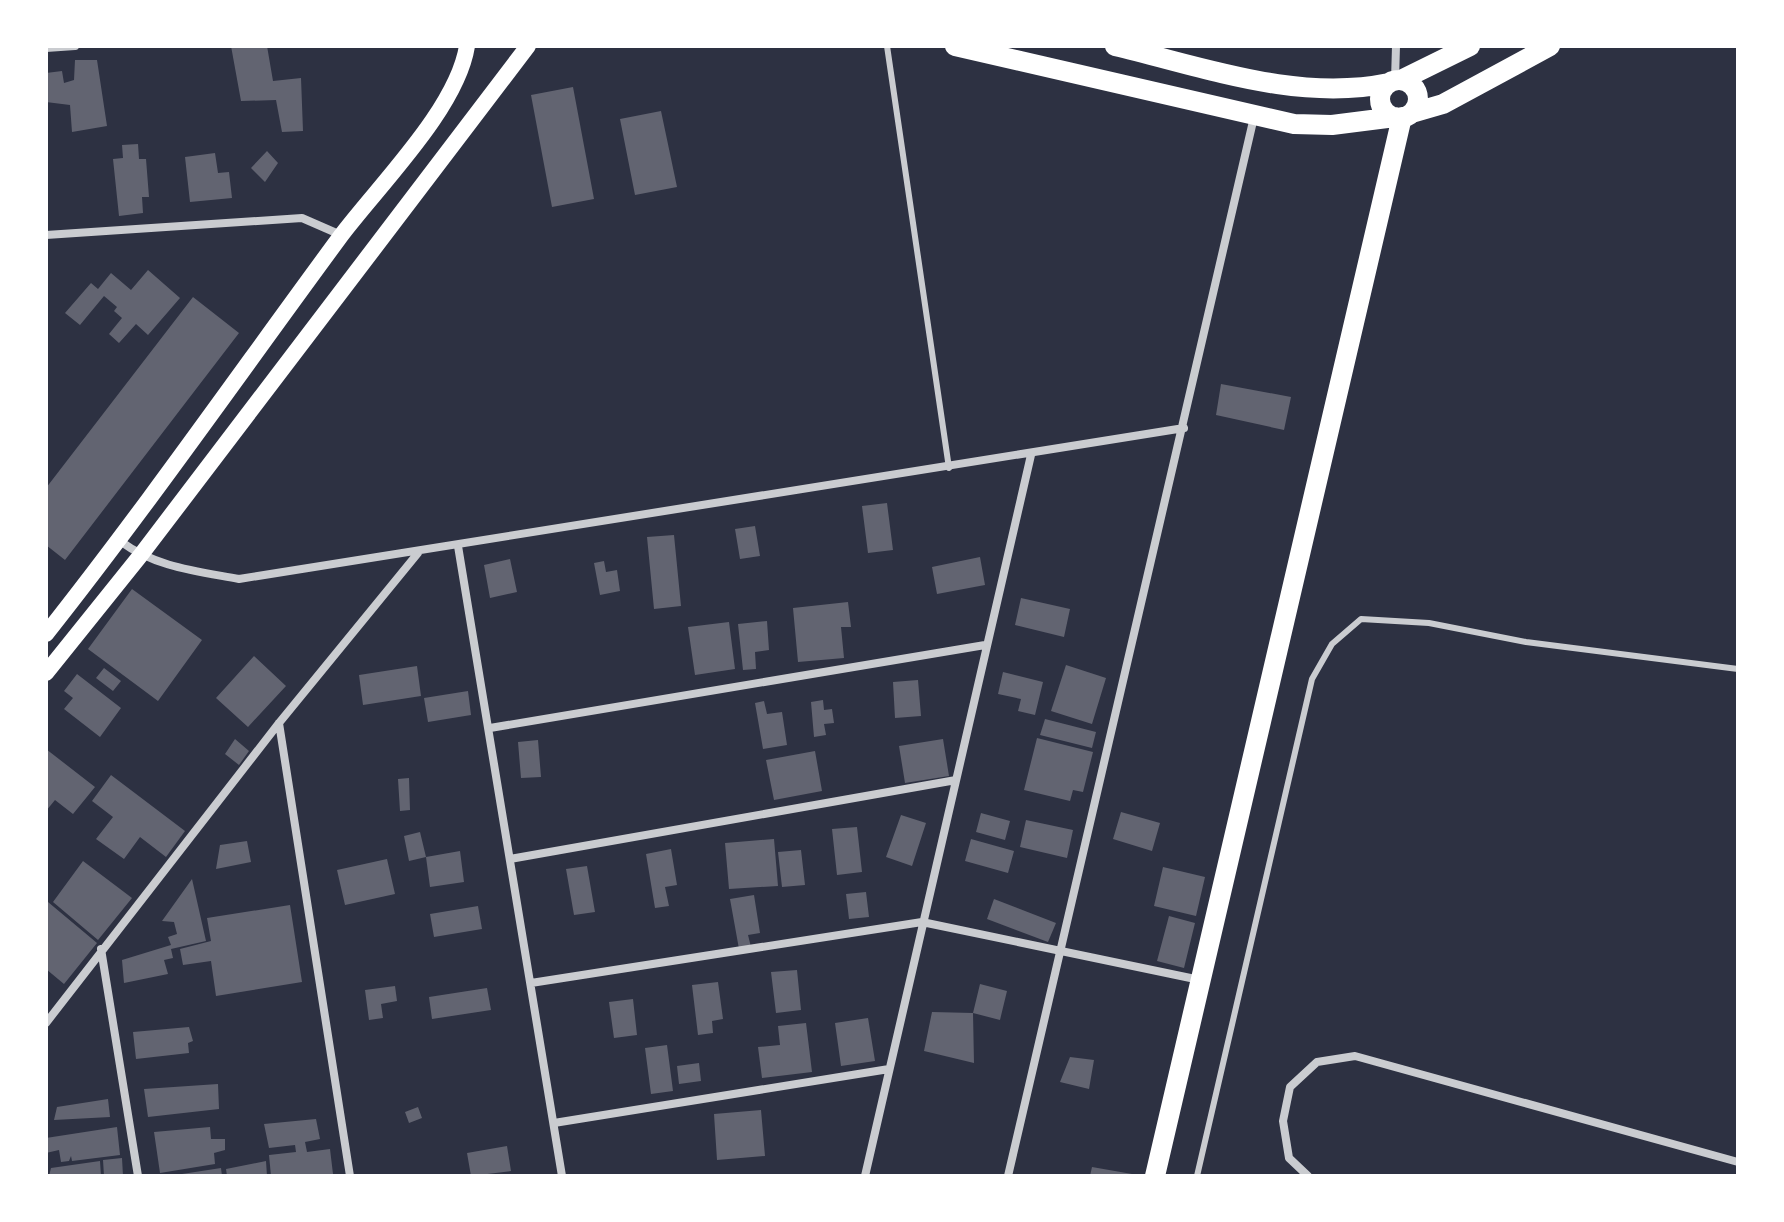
<svg xmlns="http://www.w3.org/2000/svg" width="1784" height="1222" font-family="Overpass,sans-serif">
  <style>
    .building { fill: #626471 }
    .lines { fill: none; stroke-linecap: round; stroke-linejoin: round }
    .service { stroke: #caccd0; stroke-width: 6 }
    .minor { stroke: #caccd0; stroke-width: 8 }
    .secondary { stroke: #fff; stroke-width: 16 }
    .primary { stroke: #fff; stroke-width: 20 }
  </style>
  <rect width="100%" height="100%" fill="#2d3142"/>
  <path class="building" d="M231 46H267L273 81 301 78 303 131 282 132 276 100 241 101Z
    M75 60H97L107 126 72 132 70 105 46 102V73L62 71 64 83 74 80Z
    M573 87 594 199 552 207 531 95Z
    M661 111 677 187 635 195 620 119Z
    M138 144 139 159H146L149 197H142L143 213 119 216 113 159 123 158 122 145Z
    M267 151 278 163 265 182 251 168Z
    M215 153 218 173 229 172 232 198 190 202 185 157Z
    M148 270 180 298 148 335 136 324 119 343 109 334 122 318 114 311 117 307 104 296 80 325 65 313 91 283 98 289 111 273 131 290Z
    M193 297 239 333 65 560 46 545V488Z
    M1221 384 1291 397 1284 430 1216 415Z
    M887 503 893 550 868 553 862 506Z
    M755 526 760 556 740 559 735 529Z
    M674 535 681 606 654 609 647 537Z
    M980 557 985 585 937 594 932 567Z
    M510 559 517 592 490 598 484 565Z
    M604 561 606 572 617 570 620 591 600 595 594 563Z
    M132 589 202 640 158 701 88 649Z
    M1021 598 1070 609 1064 637 1015 625Z
    M848 602 851 627H841L844 658 798 662 793 608Z
    M767 621 769 650 755 652 756 669 743 670 738 624Z
    M729 622 735 669 695 675 688 627Z
    M254 656 286 686 248 727 216 698Z
    M1066 665 1106 678 1092 724 1051 711Z
    M417 666 421 696 363 705 359 675Z
    M104 668 121 681 113 691 96 678Z
    M1003 672 1043 682 1035 715 1018 711 1021 699 998 694Z
    M77 674 121 708 100 737 64 709 73 698 64 691Z
    M918 680 921 716 895 718 893 682Z
    M468 691 471 715 428 722 424 698Z
    M823 700 824 710 832 709 834 723 824 724 826 735 814 737 811 702Z
    M764 701 767 714 782 712 787 745 763 749 755 703Z
    M1045 719 1096 732 1092 748 1040 735Z
    M1037 738 1093 752 1083 792 1073 790 1070 801 1024 790Z
    M235 739 249 751 239 765 225 754Z
    M943 739 949 776 905 783 899 746Z
    M538 740 541 777 521 778 518 742Z
    M46 749 95 787 73 814 55 800 46 811Z
    M815 751 822 791 774 800 766 760Z
    M111 775 185 831 166 857 140 837 124 859 96 839 113 817 92 801Z
    M409 778 410 810 400 811 398 779Z
    M1121 812 1160 823 1152 851 1113 839Z
    M981 813 1010 821 1005 840 976 832Z
    M901 815 926 823 912 866 886 857Z
    M1026 820 1073 830 1067 858 1020 847Z
    M857 827 862 872 837 875 832 829Z
    M420 832 426 857 460 851 464 882 430 887 426 857 409 861 404 836Z
    M774 839 778 886 729 889 725 843Z
    M971 839 1014 851 1008 873 965 861Z
    M247 841 251 862 216 869 220 845Z
    M671 849 677 885 665 887 669 906 655 908 646 854Z
    M801 850 805 885 782 887 778 852Z
    M387 859 395 894 345 905 337 870Z
    M83 861 132 898 98 940 53 902Z
    M587 866 595 912 574 915 566 869Z
    M1163 867 1205 877 1196 916 1154 906Z
    M192 879 206 941 171 949 173 958 164 960 168 974 124 983 122 960 171 945 168 937 177 934 174 922 162 921Z
    M866 892 869 917 849 919 846 894Z
    M754 895 760 933 748 935 751 947 739 949 730 899Z
    M994 899 1056 923 1048 942 987 919Z
    M48 902 97 943 64 984 46 969Z
    M290 905 302 982 216 996 211 961 183 965 180 949 211 941 207 918Z
    M478 906 482 929 434 937 430 914Z
    M1169 916 1195 923 1184 968 1157 961Z
    M797 970 801 1010 776 1013 771 972Z
    M718 982 723 1019 712 1021 713 1033 698 1035 692 985Z
    M980 984 1007 991 1000 1020 973 1013 974 1063 924 1051 932 1012 973 1013Z
    M395 986 397 1001 381 1004 383 1018 369 1020 365 990Z
    M487 988 491 1010 432 1019 429 997Z
    M633 999 637 1035 614 1038 609 1002Z
    M868 1018 875 1061 841 1066 835 1023Z
    M806 1023 812 1072 762 1078 758 1047 780 1045 778 1026Z
    M189 1027 193 1041 188 1043 189 1053 136 1059 133 1032Z
    M667 1045 673 1091 651 1094 645 1048Z
    M1070 1057 1094 1060 1089 1089 1060 1082Z
    M699 1063 701 1081 679 1084 677 1066Z
    M218 1084 219 1109 148 1117 144 1089Z
    M108 1099 110 1117 54 1120 57 1107Z
    M418 1107 422 1118 409 1123 405 1112Z
    M761 1110 765 1156 717 1160 714 1114Z
    M316 1119 320 1139 305 1142 307 1152 330 1149 333 1174 271 1176 269 1155 296 1152 295 1145 269 1148 264 1124Z
    M117 1127 120 1155 72 1161 71 1156 69 1161 61 1162 59 1150 46 1153V1138Z
    M210 1127 211 1139H225V1150L214 1153 215 1164 160 1173 154 1132Z
    M507 1146 511 1171 471 1176 467 1153Z
    M122 1158 123 1176H104L103 1160Z
    M100 1161 101 1176H49L51 1168Z
    M266 1161 267 1176H227L226 1169Z
    M1092 1167 1132 1174V1176H1090Z
    M221 1168 222 1176H182V1174Z"/>
  <g class="lines">
    <path class="service" d="M887 46 949 468
      M1197 1176 1312 679 1332 644 1361 619 1429 623 1526 642 1738 669"/>
    <path class="minor" d="M46 48 75 46
      M1395 80 1396 46
      M46 235 302 218 341 235
      M120 541C155 567 196 571 239 579L1184 428
      M458 546 562 1176
      M279 723 350 1176
      M490 728 985 645
      M510 859 956 780
      M101 949 138 1176
      M531 983 922 922 1200 980
      M46 1023 279 723 418 553
      M554 1123 889 1069
      M865 1176 1031 455
      M1008 1176 1254 117
      M1308 1176 1289 1158 1283 1121 1290 1087 1317 1062 1355 1056 1738 1162"/>
    <path class="secondary" d="M46 634C148 505 242 370 340 237 379 185 457 109 467 46
      M46 673 140 556 528 46"/>
    <path class="primary" d="M955 46 1294 124 1332 125 1395 117
      M1115 46C1204 67 1297 102 1389 83
      M1401 80 1470 46
      M1380 99a19 19 0 1 1 38 0a19 19 0 1 1-38 0Z
      M1412 113 1443 104 1550 46
      M1155 1176 1402 117"/>
  </g>
  <rect width="1784" height="1222" fill="none" stroke="#ffffff" stroke-width="96"/>
</svg>
